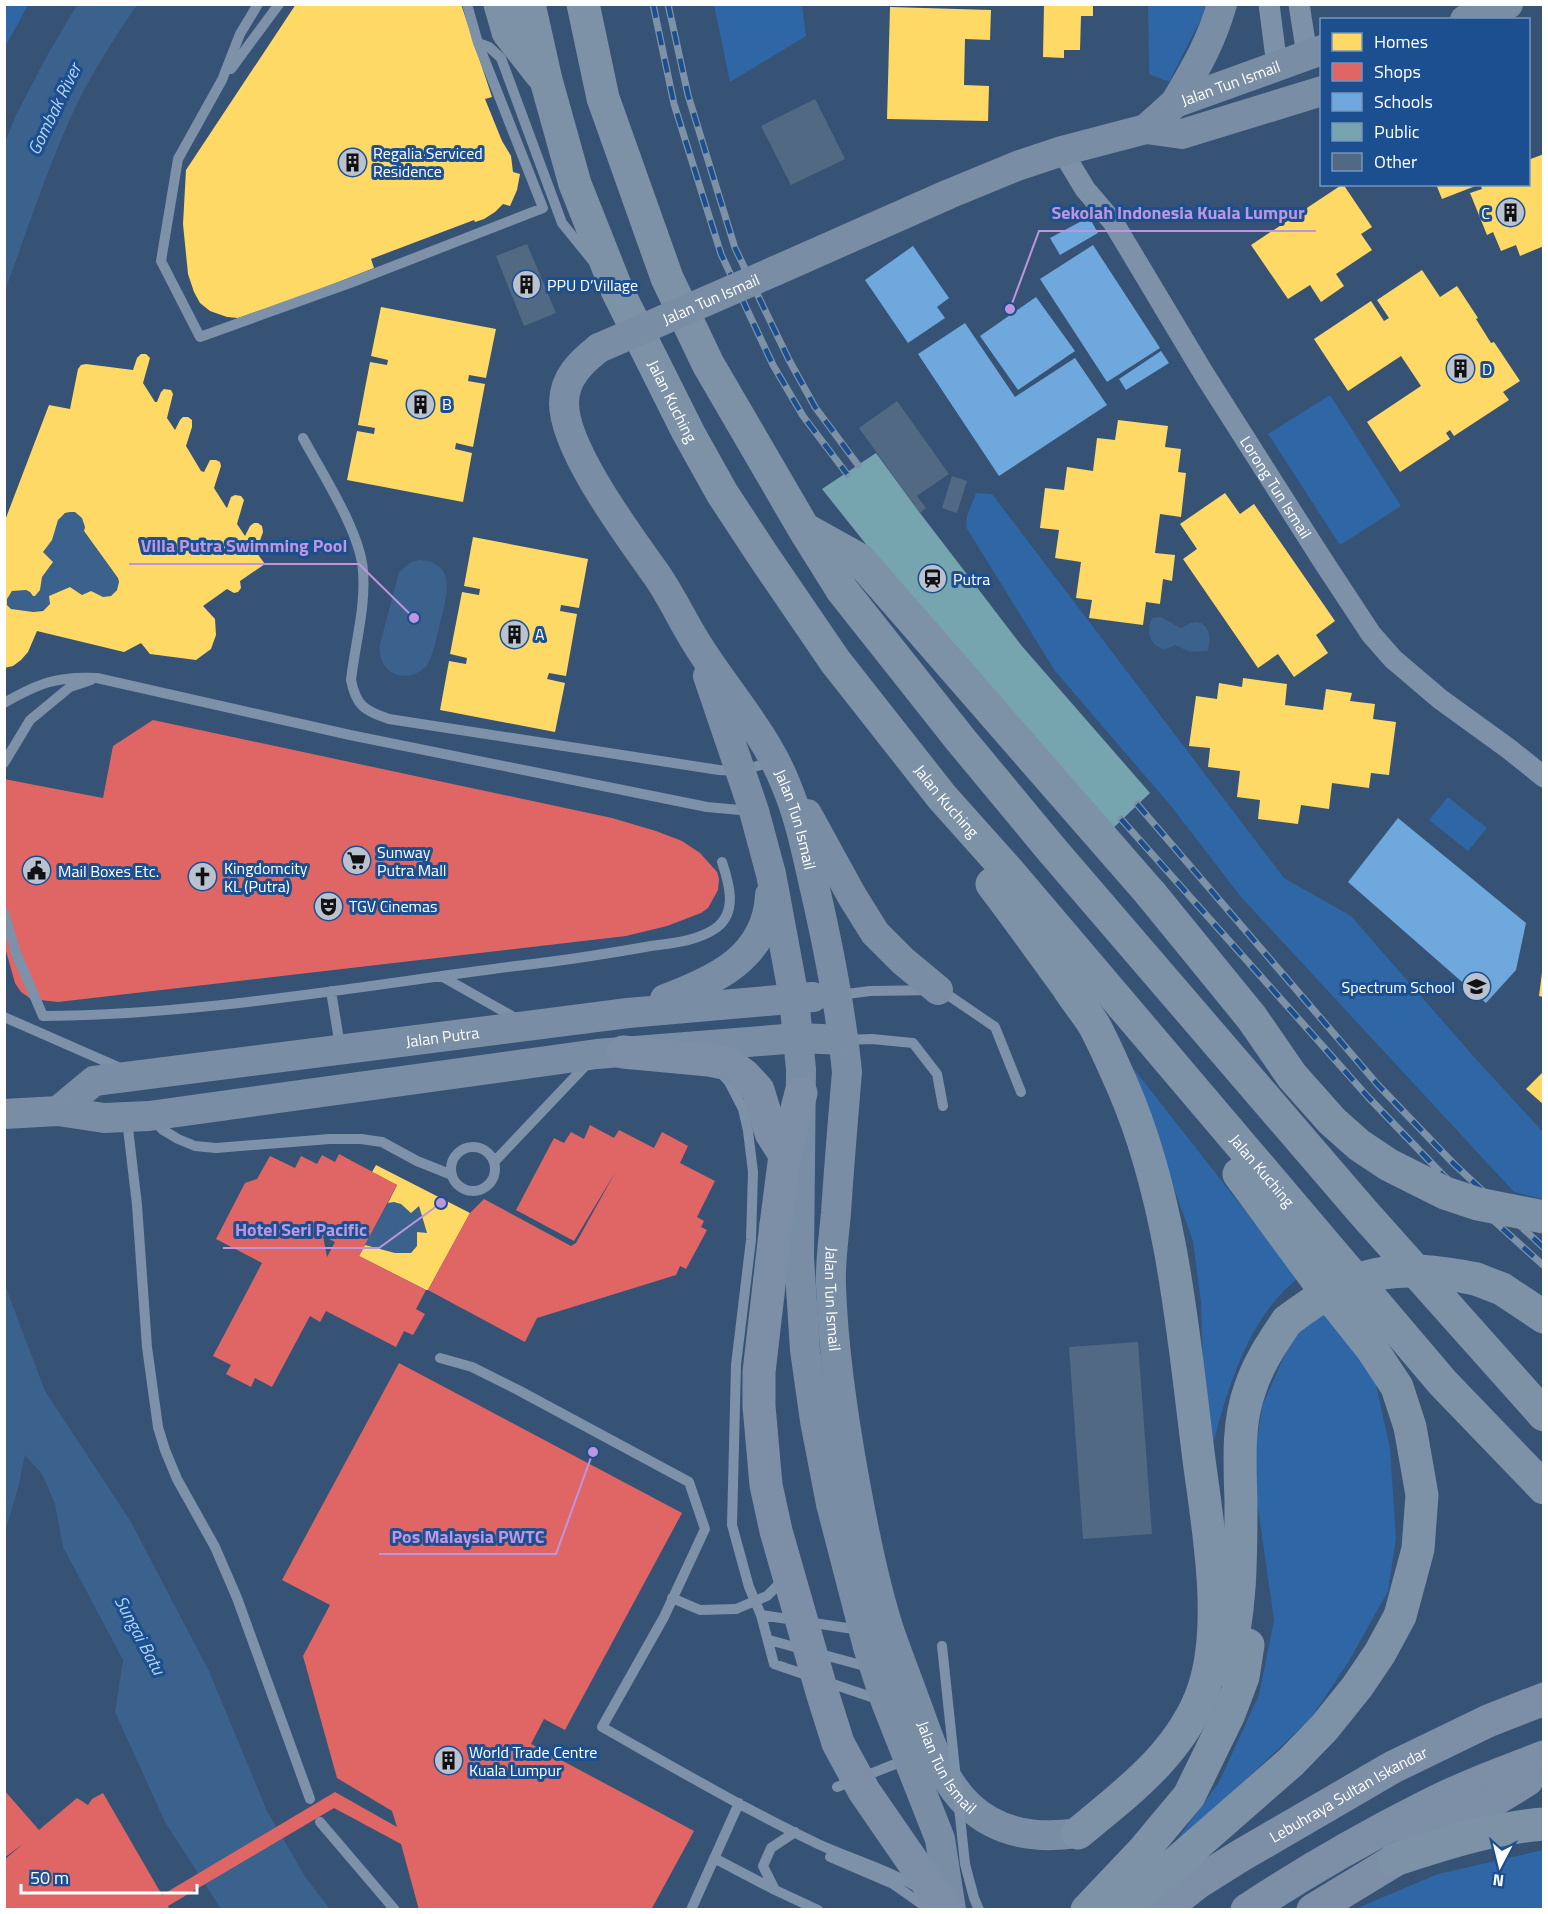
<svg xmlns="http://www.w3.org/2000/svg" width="1548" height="1914" font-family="'Titillium Web',sans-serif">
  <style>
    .green { fill: #2f66a5 }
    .water { fill: #3b618d }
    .homes { fill: #ffd966; fill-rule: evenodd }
    .shops { fill: #e06666; fill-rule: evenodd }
    .schools { fill: #6fa8dc }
    .public { fill: #76a5af }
    .building { fill: #526984 }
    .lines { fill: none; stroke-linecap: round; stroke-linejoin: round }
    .lane { stroke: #7d92a8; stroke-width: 10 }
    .street { stroke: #7d92a8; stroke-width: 21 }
    .secondary { stroke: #798da4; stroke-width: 30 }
    .primary { stroke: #7d8ea7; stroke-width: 33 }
    .highway { stroke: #7e92a7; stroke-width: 33 }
    .rail-casing { stroke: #7e92a7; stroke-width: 7 }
    .rail { stroke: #1b4f8f; stroke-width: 4.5; stroke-dasharray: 14; stroke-linecap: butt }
    .lane-bridge { stroke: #7d92a8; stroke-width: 10 }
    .secondary-bridge { stroke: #798da4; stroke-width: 30 }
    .primary-bridge { stroke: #7d8ea7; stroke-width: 33 }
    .highway-bridge { stroke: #7e92a7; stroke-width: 33 }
    .labels { text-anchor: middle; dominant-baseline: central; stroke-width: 6; stroke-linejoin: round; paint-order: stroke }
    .street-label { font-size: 16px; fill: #fff; stroke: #1b4f8f }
    .poi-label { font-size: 16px; fill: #fff; stroke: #1b4f8f; text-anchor: start }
    .water-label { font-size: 18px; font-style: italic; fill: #b5d3f5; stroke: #1b4f8f }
    .leader { fill: none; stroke: #bd96df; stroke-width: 2 }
    .callout-dot { fill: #bd96df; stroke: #1b4f8f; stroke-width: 2 }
    .callout-label { font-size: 18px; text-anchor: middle; font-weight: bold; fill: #bd96df; stroke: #1b4f8f; stroke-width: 6; stroke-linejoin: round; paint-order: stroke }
  </style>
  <rect width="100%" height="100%" fill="#365274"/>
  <path class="green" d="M5 4 28 5 5 47 4 5Z
    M714 5H802L806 36 730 82Z
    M1148 5H1205L1203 15 1169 82 1149 74Z
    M1330 395 1401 506 1340 545 1268 434Z
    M976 493 992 494 1284 878 1351 916 1475 1058 1543 1132V1199L1514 1192 1241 897 1171 806 1055 671 966 527 967 516Z
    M1448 797 1487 828 1468 851 1429 820Z
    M1115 1045 1298 1278C1244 1322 1226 1395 1209 1460L1204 1395 1201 1303 1193 1241 1156 1139Z
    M1320 1306 1375 1380 1390 1448 1396 1538 1388 1591 1349 1661 1311 1718 1166 1855 1219 1782 1259 1695 1274 1620 1252 1466 1263 1404 1289 1345Z
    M1543 1850V1909H1355L1438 1874Z"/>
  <path class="water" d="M77 5H137C112 41 88 79 70 119 45 175 26 234 5 291V142L16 115 48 54Z
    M70 512C81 512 87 521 84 532L118 578C120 588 112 601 100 596 97 595 94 593 91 591L82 595 73 588 69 587 49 596 50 604C42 615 17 614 7 605V599L12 591 26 590 33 596 40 590 42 577 53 563 43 552C49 539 55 515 70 512Z
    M420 560C459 563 446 598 440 623 437 637 434 651 428 664 409 687 376 675 380 644L399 572 411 562Z
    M1161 617 1181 628C1186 626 1191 622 1196 622 1210 622 1212 642 1207 651L1190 652 1175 645 1164 650C1149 644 1146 632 1152 618Z
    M394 1202 419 1206 427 1233 411 1253H395L365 1245 388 1203Z
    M5 1285 45 1391 131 1522 209 1671 267 1811 306 1878 330 1909H221L165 1822 115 1712 123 1660 63 1547 55 1504 42 1474 25 1455 18 1488 5 1532Z"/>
  <path class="homes" d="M296 4H461L492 97 485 99 502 141 511 156 513 172 520 174 517 190 510 206 503 204 495 212 484 219 475 222 474 220 371 259 374 268 305 295 238 318 227 317 210 311 200 303 194 292 188 274 183 224 186 170Z
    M1044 4H1093V16H1081L1080 50H1064V58L1043 57Z
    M890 7 991 10 990 40 965 39 964 85 989 86 988 121 887 119Z
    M1544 154V246L1520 256 1516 245 1501 251 1493 232 1487 235 1470 193 1482 189 1480 184H1528V160Z
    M1343 184 1372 227 1361 234 1372 250 1336 274 1344 286 1321 302 1310 285 1288 299 1251 245Z
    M1436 184H1478V185L1442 199Z
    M1422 270 1440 297 1457 286 1478 318 1476 319 1491 343 1494 342 1520 381 1503 392 1509 400 1454 436 1450 430 1446 433 1450 439 1400 472 1367 422 1421 386 1401 356 1348 391 1314 339 1371 301 1384 321 1389 318 1377 300Z
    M381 307 496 329 486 378 469 375 468 381 485 384 473 447 456 443 455 449 472 453 463 502 347 480 357 431 374 434 375 428 358 425 370 362 387 365 388 360 371 356Z
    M141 354H146L150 358 143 383 155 402H157L161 392 164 389 171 390 173 394 167 418 175 430 180 420 183 417H188L192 420V427L186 446 201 471 204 472 210 460H216L220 462 221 466 214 488 226 507 227 508 231 497 235 495 241 496 244 500 237 524 245 536 250 526 254 523H258L262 526 263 532 256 552 265 564 240 581 241 588 238 592 234 593 227 589 203 606 215 619 216 635 211 649 196 660 150 654 141 643 124 652 37 631 28 652 21 660 13 666 4 668V523L49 405 70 409 78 369 81 365 86 364 133 370 137 358ZM70 512H75L82 518 85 527 84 531 118 578 119 582 117 590 111 596 103 597 91 591 82 595 70 587 49 596 50 604 43 611 33 612 11 609 7 605V599L12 591 26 590 30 592 33 596H35L40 590 42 577 53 562 43 552 52 540 58 520 65 513Z
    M1118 420 1168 426 1165 447 1181 449 1178 472 1186 473 1181 517 1160 514 1155 553 1175 555 1172 581 1163 579 1160 604 1146 602 1143 625 1089 618 1092 600 1076 598 1081 562 1055 558 1059 530 1040 528 1045 488 1064 490 1067 467 1093 471 1097 438 1115 440Z
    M1225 493 1240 514 1254 504 1335 621 1316 635 1328 653 1294 677 1278 654 1258 668 1183 559 1197 549 1180 524Z
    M473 537 588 559 579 608 561 605 560 611 577 614 566 676 549 673 547 679 565 683 555 732 440 710 449 661 466 664 467 658 450 654 462 592 479 595 480 589 464 586Z
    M1243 678 1287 684 1285 705 1323 710 1326 689 1352 693 1350 701 1375 704 1373 719 1396 722 1389 775 1371 773 1369 788 1332 783 1329 809 1301 805 1298 824 1258 819 1260 800 1237 797 1240 771 1208 767 1210 748 1189 746 1196 696 1217 699 1219 683 1242 687Z
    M1542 973 1544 974V997L1539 996Z
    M1544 1071V1105L1526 1089Z
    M376 1165 470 1213 428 1290H426L359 1256 365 1245 395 1253H411L417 1246V1232L427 1233 419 1206 411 1213 401 1204 394 1202 388 1203 397 1185 372 1172Z"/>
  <path class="shops" d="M153 720 612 818 656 831 682 841 700 853 717 872 719 879 718 890 708 908 701 913 667 926 626 936 58 1002 31 999 21 992 15 983 4 944V779L103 798 113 746Z
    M590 1125 614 1138 619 1130 654 1148 662 1132 688 1146 680 1163 715 1181 697 1217 704 1221 701 1227 707 1230 686 1269 680 1266 676 1275 537 1318 525 1342 428 1290 470 1213 484 1199 571 1246 576 1243 616 1171 574 1241 516 1210 554 1138 564 1143 571 1132 584 1139Z
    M339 1154 397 1185 359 1256 426 1290 416 1309 425 1314 413 1335 404 1331 396 1347 326 1311 320 1322 310 1316 272 1387 255 1378 251 1387 226 1374 231 1365 213 1356 262 1263 216 1239 245 1183 257 1179 270 1156 295 1168 301 1156 317 1164 322 1155 335 1162ZM323 1236 335 1242 327 1257Z
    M399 1363 682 1513 565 1730 544 1719 531 1744 694 1831 651 1910H419L401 1844 334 1808 168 1906 170 1910H4V1860L23 1844 4 1858V1790L39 1830 77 1798 88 1805 92 1799 103 1793 162 1895 335 1792 397 1827 392 1811 337 1778 303 1656 330 1605 282 1580Z"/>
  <path class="schools" d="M1089 217 1098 233 1060 255 1050 238Z
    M1093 245 1160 348 1107 382 1040 279Z
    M913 246 949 298 937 307 945 318 908 343 865 280Z
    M1036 297 1075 351 1018 390 980 336Z
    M965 323 1015 397 1075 358 1107 405 999 476 918 354Z
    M1161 351 1169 363 1126 390 1119 379Z
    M1398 818 1526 923 1516 970 1486 1003 1348 882Z"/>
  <path class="public" d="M876 453 920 513 1021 645 1150 793 1109 832 979 686 822 489Z"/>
  <path class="building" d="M815 99 845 159 791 185 761 126Z
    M527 244 556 313 524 326 496 256Z
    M897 401 949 474 917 496 926 508 920 513 859 428Z
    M952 476 967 481 957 513 942 508Z
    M1138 1342 1152 1534 1083 1539 1069 1347Z"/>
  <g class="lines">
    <path class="lane" d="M258 4 240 34 222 80 178 159 161 261 200 337 350 283 543 208 478 43 467 4
      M478 43 489 47 501 58 562 223 592 260
      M231 69 279 4
      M303 438C322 473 361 533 363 571 366 607 355 644 351 680 356 706 365 711 389 719L719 770 739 771 772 762
      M4 703C39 683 57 676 97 678L350 735 707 807 751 811
      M4 763 30 720 70 687 91 680
      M4 913 16 953 43 1016C201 1015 360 986 516 966 561 961 606 954 651 946 672 943 698 941 716 928 738 912 729 883 722 862
      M441 976 519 1020
      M331 991 340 1046
      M839 995 870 991 938 990 951 997 995 1027 1021 1092
      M4 1017 125 1070
      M844 1040 872 1039 913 1043 937 1074 943 1106
      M722 1074 729 1082 743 1109 748 1131 753 1172 751 1240 736 1365 732 1525 749 1587 761 1615 774 1664 880 1700
      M127 1120 137 1205 147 1347 158 1427 165 1450 177 1479 215 1547 237 1598 310 1799
      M153 1120 163 1130 178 1139 195 1146 216 1148 330 1139H361L382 1142 417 1161 452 1175
      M451 1169a22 22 0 1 1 44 0a22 22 0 1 1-44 0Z
      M495 1161 588 1063
      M440 1358 472 1367 518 1390 689 1482 705 1529 664 1617 602 1727C673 1767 743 1808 816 1843 850 1859 885 1868 917 1887
      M672 1598 700 1610 736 1609
      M761 1615 860 1630
      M769 1640 872 1668
      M837 1787 908 1759
      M320 1822 395 1910
      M830 1857 893 1884 930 1910
      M714 1858 775 1890 818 1910
      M775 1890 763 1866 771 1848 795 1832
      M691 1910 739 1803"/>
    <g class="street">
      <path d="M1269 4 1277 66"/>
      <path d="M1299 4 1307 55"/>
      <path id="s1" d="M1062 151 1085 189 1113 222 1204 374 1323 561 1371 634 1393 659 1440 699 1509 749 1544 777"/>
    </g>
    <g class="secondary">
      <path d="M1465 20 1508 4"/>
      <path d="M1175 103C1195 69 1211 43 1222 4"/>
      <path id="s2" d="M1146 129 1175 103 1322 50"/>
      <path d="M775 271 949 194 1017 166 1062 151 1146 129 1182 134 1322 91"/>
      <path id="s3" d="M599 348C581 362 564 378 564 403 564 450 630 537 658 577 673 599 684 624 699 647 728 693 766 734 786 785 800 818 807 854 815 889 829 950 841 1011 847 1072 843 1119 839 1166 836 1213 834 1236 830 1261 831 1285 833 1352 843 1417 855 1483 864 1533 874 1584 890 1633 898 1656 907 1678 915 1701 929 1737 939 1777 968 1805 998 1834 1039 1839 1078 1833"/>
      <path d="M708 676 754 811 771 874 794 998 801 1069 799 1257 805 1350 815 1421 831 1504 868 1647 886 1702 940 1839 951 1910"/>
      <path d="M807 814 852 896 875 933 903 961 938 990"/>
      <path d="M665 999C716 980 767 957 770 895"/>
      <path id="s4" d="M58 1111 94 1081 628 1013 813 997"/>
      <path d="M4 1114 58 1111 104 1118 149 1116 597 1054 798 1038 844 1040"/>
    </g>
    <g class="primary">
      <path d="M623 1052 709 1060 729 1064 744 1075 758 1090 771 1133 785 1155"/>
      <path d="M776 1225 785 1155 801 1093"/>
      <path id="s5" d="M1163 1910 1197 1883 1240 1856 1393 1767 1488 1721 1544 1699"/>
      <path d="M1247 1910C1303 1873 1362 1839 1421 1809 1461 1788 1502 1773 1544 1757"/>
      <path d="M1313 1910 1527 1780"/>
    </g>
    <g class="highway">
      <path d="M500 4 508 32 541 74"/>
      <path id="s6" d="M529 4 546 80 575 184 617 290 688 432 722 493 762 554 835 661 942 797 1009 872 1443 1383 1544 1488"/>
      <path d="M583 4 603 98 667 278 708 364 804 529 842 590 960 739 1052 850 1363 1212 1544 1415"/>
      <path d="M808 531 860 560 1151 894"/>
      <path d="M992 884C1018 918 1042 952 1067 986 1075 999 1086 1012 1094 1025 1105 1045 1114 1067 1123 1087 1172 1200 1183 1331 1198 1452 1207 1523 1226 1620 1204 1688 1183 1751 1128 1792 1078 1833"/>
      <path d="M1476 1279 1502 1289 1544 1317"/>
      <path d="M1226 1669C1241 1613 1241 1560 1241 1502 1240 1465 1237 1424 1250 1389 1258 1364 1272 1343 1287 1321"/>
      <path d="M1394 1860C1443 1844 1492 1828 1544 1824"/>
      <path d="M1087 1910 1143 1851 1189 1796 1229 1714 1243 1677 1248 1645"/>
      <path d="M1122 1910 1291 1762 1324 1728 1357 1687 1380 1653 1400 1616 1418 1549 1422 1495 1410 1427 1397 1387 1372 1349 1317 1280 1239 1174"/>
    </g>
    <defs>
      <path id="rail" d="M653 4 674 104 721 254 773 365 803 416 847 474
        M668 4 688 95 735 248 789 360 815 407 858 465
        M1137 804 1378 1085 1454 1164 1544 1248
        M1121 819 1368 1097 1443 1175 1544 1266"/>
    </defs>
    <use href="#rail" class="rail-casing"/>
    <use href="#rail" class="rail"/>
    <path class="lane-bridge" d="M736 1609 767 1596 783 1580
      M942 1646 965 1864 974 1898 979 1910"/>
    <path class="secondary-bridge" id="s7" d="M599 348 775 271"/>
    <path class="primary-bridge" d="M776 1225 759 1372V1406L766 1485 776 1531 822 1692 838 1743 864 1791 946 1910"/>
    <path class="highway-bridge" d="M1151 894 1252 1018 1292 1076 1332 1121 1359 1145 1389 1165 1445 1193 1478 1204 1544 1217
      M1287 1321C1354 1270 1394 1262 1476 1279"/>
  </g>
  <defs>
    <symbol id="building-disc" viewBox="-11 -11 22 22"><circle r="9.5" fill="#b9c2ce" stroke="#1b4f8f"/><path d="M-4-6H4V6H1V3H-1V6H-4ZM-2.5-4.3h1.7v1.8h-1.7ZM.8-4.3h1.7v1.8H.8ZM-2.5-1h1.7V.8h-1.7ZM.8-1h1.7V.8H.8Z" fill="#111"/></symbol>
    <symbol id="station-disc" viewBox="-11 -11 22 22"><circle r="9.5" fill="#b9c2ce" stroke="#1b4f8f"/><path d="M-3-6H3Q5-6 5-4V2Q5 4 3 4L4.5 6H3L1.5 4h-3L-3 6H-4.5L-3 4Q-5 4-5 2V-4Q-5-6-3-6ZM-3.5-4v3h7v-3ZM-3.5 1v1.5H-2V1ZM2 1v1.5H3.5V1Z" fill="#111"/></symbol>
    <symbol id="supermarket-disc" viewBox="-11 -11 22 22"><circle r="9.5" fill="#b9c2ce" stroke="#1b4f8f"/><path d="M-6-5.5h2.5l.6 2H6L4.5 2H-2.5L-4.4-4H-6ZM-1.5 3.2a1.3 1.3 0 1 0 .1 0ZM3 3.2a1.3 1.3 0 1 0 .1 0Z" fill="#111"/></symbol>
    <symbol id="civic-disc" viewBox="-11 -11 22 22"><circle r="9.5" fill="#b9c2ce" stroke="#1b4f8f"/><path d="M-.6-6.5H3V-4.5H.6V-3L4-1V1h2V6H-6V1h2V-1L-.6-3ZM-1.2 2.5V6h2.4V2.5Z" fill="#111"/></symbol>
    <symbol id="church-disc" viewBox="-11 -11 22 22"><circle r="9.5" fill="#b9c2ce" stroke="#1b4f8f"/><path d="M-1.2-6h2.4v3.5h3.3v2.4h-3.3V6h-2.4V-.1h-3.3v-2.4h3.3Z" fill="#111"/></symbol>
    <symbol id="theatre-disc" viewBox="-11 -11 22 22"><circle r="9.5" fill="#b9c2ce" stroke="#1b4f8f"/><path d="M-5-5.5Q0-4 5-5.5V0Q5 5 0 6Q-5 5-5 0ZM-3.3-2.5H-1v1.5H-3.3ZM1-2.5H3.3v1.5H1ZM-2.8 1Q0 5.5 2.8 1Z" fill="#111"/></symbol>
    <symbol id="school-disc" viewBox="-11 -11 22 22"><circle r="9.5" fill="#b9c2ce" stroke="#1b4f8f"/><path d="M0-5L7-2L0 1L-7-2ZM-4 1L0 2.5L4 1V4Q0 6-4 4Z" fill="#111"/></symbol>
  </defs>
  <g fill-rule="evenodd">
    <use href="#building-disc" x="336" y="146" width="33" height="33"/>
    <use href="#building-disc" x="1494" y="196" width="33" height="33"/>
    <use href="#building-disc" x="510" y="268" width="33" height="33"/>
    <use href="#building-disc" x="1444" y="352" width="33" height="33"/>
    <use href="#building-disc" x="404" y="388" width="33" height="33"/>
    <use href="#station-disc" x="916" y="562" width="33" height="33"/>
    <use href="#building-disc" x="498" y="618" width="33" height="33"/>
    <use href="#supermarket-disc" x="340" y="844" width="33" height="33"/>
    <use href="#civic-disc" x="20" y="854" width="33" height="33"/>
    <use href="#church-disc" x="186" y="860" width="33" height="33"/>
    <use href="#theatre-disc" x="312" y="890" width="33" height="33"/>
    <use href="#school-disc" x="1460" y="970" width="33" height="33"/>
    <use href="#building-disc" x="432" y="1744" width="33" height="33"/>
  </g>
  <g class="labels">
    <g class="street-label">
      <text stroke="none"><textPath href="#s2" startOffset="98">Jalan Tun Ismail</textPath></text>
      <text stroke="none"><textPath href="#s7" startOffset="122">Jalan Tun Ismail</textPath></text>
      <text stroke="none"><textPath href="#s6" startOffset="424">Jalan Kuching</textPath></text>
      <text stroke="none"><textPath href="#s1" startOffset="399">Lorong Tun Ismail</textPath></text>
      <text stroke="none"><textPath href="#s6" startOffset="910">Jalan Kuching</textPath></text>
      <text stroke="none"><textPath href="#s3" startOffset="548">Jalan Tun Ismail</textPath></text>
      <text stroke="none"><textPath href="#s4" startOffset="398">Jalan Putra</textPath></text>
      <text stroke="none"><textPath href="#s6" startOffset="1396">Jalan Kuching</textPath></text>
      <text stroke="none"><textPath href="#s3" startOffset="1034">Jalan Tun Ismail</textPath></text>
      <text stroke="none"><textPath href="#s3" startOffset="1520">Jalan Tun Ismail</textPath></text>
      <text stroke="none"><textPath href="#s5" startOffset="219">Lebuhraya Sultan Iskandar</textPath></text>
    </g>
    <g class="poi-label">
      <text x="373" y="153">Regalia Serviced<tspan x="373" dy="18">Residence</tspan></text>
      <text x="1490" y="213" text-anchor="end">C</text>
      <text x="547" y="285">PPU D’Village</text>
      <text x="1482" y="369">D</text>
      <text x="442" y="404">B</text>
      <text x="953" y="579">Putra</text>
      <text x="535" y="634">A</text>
      <text x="377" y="852">Sunway<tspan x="377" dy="18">Putra Mall</tspan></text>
      <text x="224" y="868">Kingdomcity<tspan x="224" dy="18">KL (Putra)</tspan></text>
      <text x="58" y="871">Mail Boxes Etc.</text>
      <text x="349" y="906">TGV Cinemas</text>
      <text x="1455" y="987" text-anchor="end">Spectrum School</text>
      <text x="469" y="1752">World Trade Centre<tspan x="469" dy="18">Kuala Lumpur</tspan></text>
    </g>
    <g class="water-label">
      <text transform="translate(54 109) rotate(-64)">Gombak River</text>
      <text transform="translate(140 1635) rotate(62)">Sungai Batu</text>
    </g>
  </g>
  <path class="leader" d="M1010 309L1039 231H1316M414 618L359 564H129M441 1203L379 1248H223M593 1452L556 1554H379"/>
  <g class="callout-dot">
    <circle cx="1010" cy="309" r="6"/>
    <circle cx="414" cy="618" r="6"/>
    <circle cx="441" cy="1203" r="6"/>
    <circle cx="593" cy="1452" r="6"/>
  </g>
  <g class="callout-label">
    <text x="1178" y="219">Sekolah Indonesia Kuala Lumpur</text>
    <text x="244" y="552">Villa Putra Swimming Pool</text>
    <text x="301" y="1236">Hotel Seri Pacific</text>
    <text x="468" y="1543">Pos Malaysia PWTC</text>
  </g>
  <rect width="1548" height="1914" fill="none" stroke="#ffffff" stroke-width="12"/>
  <rect x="1320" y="18" width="210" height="168" fill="#1b4f8f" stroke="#7695bc" stroke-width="1.5"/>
  <rect x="1332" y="33" width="30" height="18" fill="#ffd966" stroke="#7695bc" stroke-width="1.5"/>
  <text x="1374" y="48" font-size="18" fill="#ffffff">Homes</text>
  <rect x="1332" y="63" width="30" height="18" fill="#e06666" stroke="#7695bc" stroke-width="1.5"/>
  <text x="1374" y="78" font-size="18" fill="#ffffff">Shops</text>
  <rect x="1332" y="93" width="30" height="18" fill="#6fa8dc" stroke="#7695bc" stroke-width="1.5"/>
  <text x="1374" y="108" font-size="18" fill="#ffffff">Schools</text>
  <rect x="1332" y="123" width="30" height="18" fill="#76a5af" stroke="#7695bc" stroke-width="1.5"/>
  <text x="1374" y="138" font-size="18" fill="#ffffff">Public</text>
  <rect x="1332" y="153" width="30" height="18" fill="#526984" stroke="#7695bc" stroke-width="1.5"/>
  <text x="1374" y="168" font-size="18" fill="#ffffff">Other</text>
  <g transform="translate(1500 1866) rotate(187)" stroke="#1b4f8f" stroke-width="4.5" paint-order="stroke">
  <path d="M0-4.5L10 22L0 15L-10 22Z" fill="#ffffff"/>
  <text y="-9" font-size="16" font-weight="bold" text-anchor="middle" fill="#ffffff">N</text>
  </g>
  <path d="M21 1884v9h176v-9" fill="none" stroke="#ffffff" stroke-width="3"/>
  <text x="30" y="1884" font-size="18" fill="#ffffff" stroke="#1b4f8f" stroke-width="4.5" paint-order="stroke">50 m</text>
</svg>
